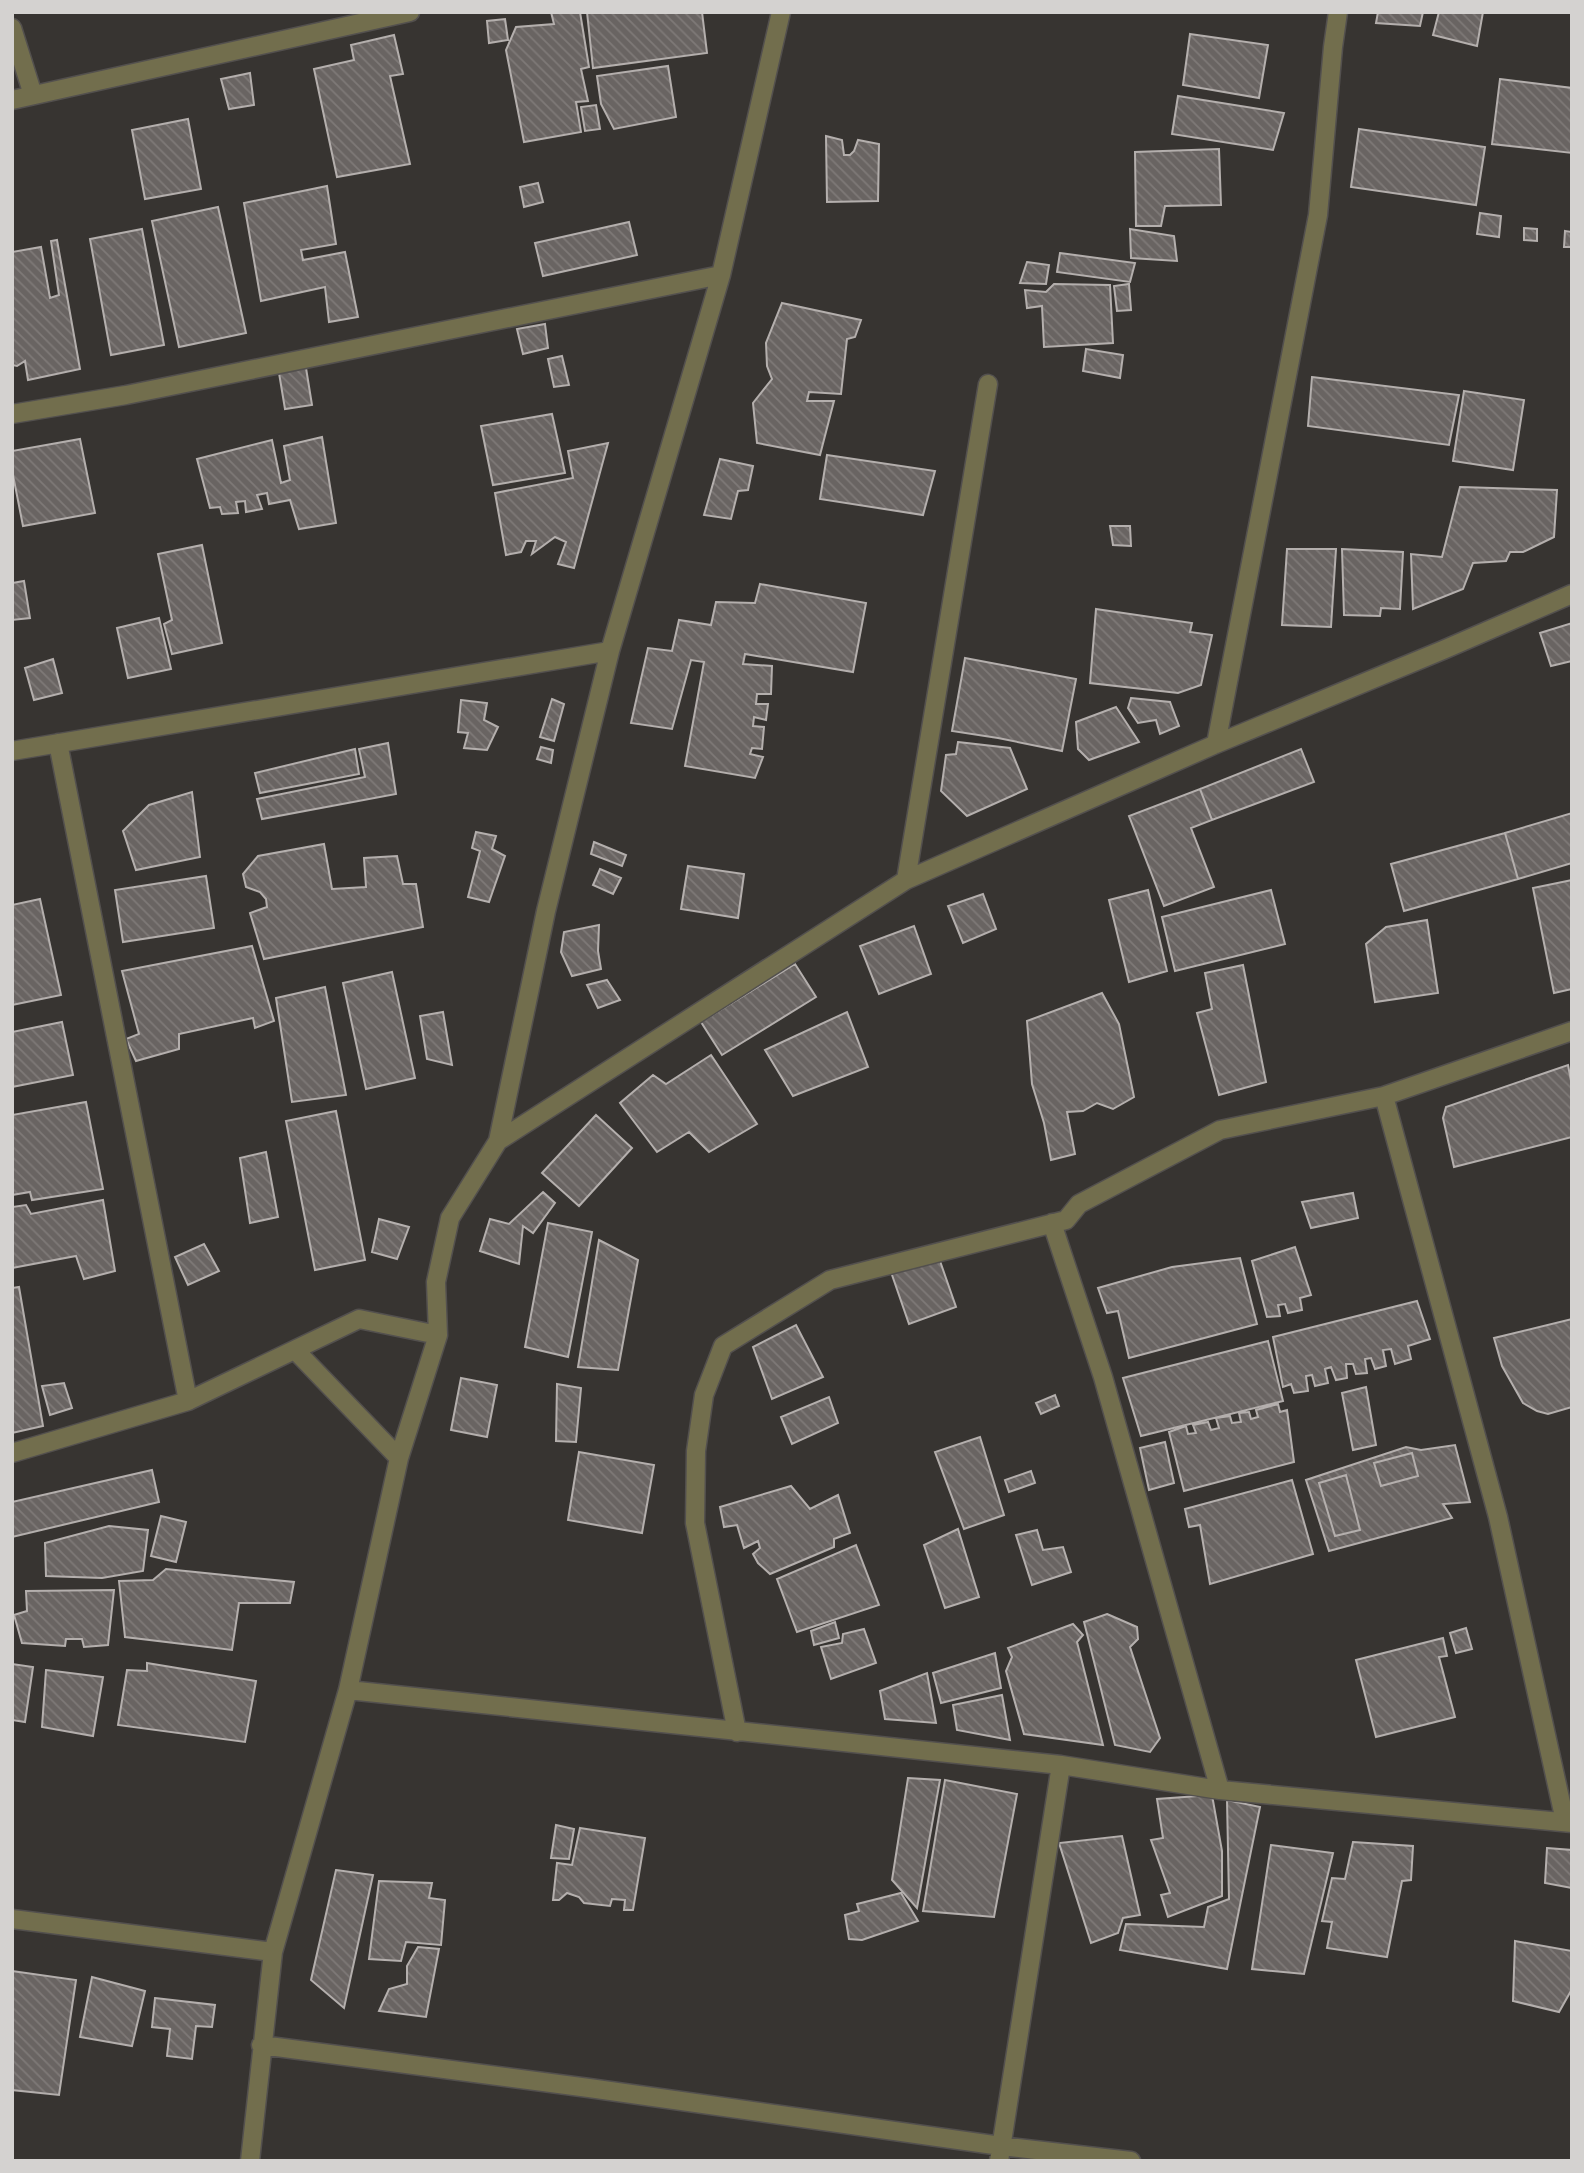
<svg xmlns="http://www.w3.org/2000/svg" width="1584" height="2173" font-family="Roboto,sans-serif">
  <style>
    .building { fill: url(#building-back-hatch); stroke: #b4afad; stroke-width: 2 }
    .lines { fill: none; stroke-linecap: round; stroke-linejoin: round }
    .minor-casing { stroke: #53504e; stroke-width: 21 }
    .minor { stroke: #726e4d; stroke-width: 18 }
  </style>
  <defs>
    <pattern id="building-back-hatch" width="6" height="6" patternUnits="userSpaceOnUse" patternTransform="scale(1.75)"><rect width="6" height="6" fill="#696462"/><path d="M-1 5l2 2M0 0l6 6M5-1l2 2" fill="none" stroke="#7e7977"/></pattern>
  </defs>
  <rect width="100%" height="100%" fill="#373431"/>
  <path class="building" d="M551 12H580L589 67 581 69 588 101 576 102 581 132 524 142 506 50 516 27 554 24Z
    M587 12H702L707 53 593 68Z
    M1378 12H1423L1420 26 1376 23Z
    M1439 12H1483L1477 46 1433 35Z
    M505 19 508 40 489 43 487 21Z
    M1190 34 1268 45 1259 98 1183 85Z
    M394 35 403 74 390 76 410 164 337 177 314 69 354 60 351 45Z
    M668 66 676 117 614 129 601 104 597 76Z
    M250 73 254 105 229 109 221 79Z
    M1500 79 1572 88V153L1492 144Z
    M1178 96 1284 113 1273 150 1172 134Z
    M596 105 600 129 585 131 581 107Z
    M188 119 201 189 145 199 132 130Z
    M1359 129 1485 147 1476 205 1351 187Z
    M826 136 842 140 844 155H850L854 151 858 140 879 144 878 201 827 202Z
    M1219 149 1221 205 1165 206 1161 226H1136L1135 152Z
    M538 183 543 202 524 207 520 187Z
    M327 186 336 244 301 250 303 260 345 252 358 317 329 322 325 287 261 301 244 203Z
    M218 207 246 333 179 347 152 221Z
    M1480 213 1501 216 1499 237 1477 234Z
    M629 222 637 255 543 276 535 243Z
    M1524 228 1537 229V241L1524 240Z
    M142 229 164 345 111 355 90 239Z
    M1130 229 1174 236 1177 261 1131 258Z
    M1565 231 1572 232V247H1564Z
    M57 240 80 369 28 380 25 361 17 366 12 365V252L41 247 50 298 59 295 51 241Z
    M1060 253 1135 263 1130 282 1057 272Z
    M1027 262 1049 265 1046 284 1020 283Z
    M1054 284 1110 285 1113 343 1044 347 1042 306 1027 308 1025 290 1046 292Z
    M1129 284 1131 310 1117 311 1114 286Z
    M782 303 861 320 855 337 847 339 841 394 809 392 807 401H834L820 455 757 443 753 403 772 379 767 366 766 343Z
    M545 324 548 348 523 354 517 329Z
    M1086 349 1123 355 1120 378 1083 371Z
    M562 356 569 385 554 387 548 359Z
    M306 368 312 405 285 409 279 373Z
    M1312 377 1459 395 1449 445 1308 426Z
    M1464 391 1524 400 1513 470 1453 461Z
    M552 414 565 473 493 485 481 426Z
    M322 437 336 523 299 529 290 500 269 504 267 493 257 495 262 509 246 512 245 501 236 502 238 513 222 514 220 507 210 508 197 459 272 440 281 483 290 480 284 446Z
    M80 439 95 513 23 526 12 470V451Z
    M608 443 574 568 558 564 566 542 555 537 532 554 536 541H526L521 552 506 555 495 493 573 478 568 451Z
    M827 455 935 471 923 515 820 499Z
    M720 459 753 466 748 490 738 491 731 519 704 515Z
    M1460 487 1557 490 1554 537 1523 552H1510L1506 561 1473 563 1463 589 1413 609 1411 554 1442 557Z
    M1110 526H1130L1131 546 1113 545Z
    M202 545 222 643 172 654 164 624 172 620 158 554Z
    M1287 549H1336L1331 627 1282 625Z
    M1342 549 1403 552 1400 609 1381 608 1380 616 1344 615Z
    M24 581 30 618 12 620V583Z
    M760 584 866 603 853 672 745 654 743 664 772 666 771 694H757L756 704H768L766 720 754 717 753 726 764 727 762 749 752 748 750 754 763 757 755 778 685 766 704 662 691 660 672 729 631 723 648 648 672 651 679 620 711 625 716 602 755 603Z
    M1096 609 1192 623 1190 632 1212 635 1201 685 1178 693 1090 683Z
    M159 618 171 669 128 678 117 628Z
    M1572 623V661L1551 666 1540 633Z
    M965 658 1076 679 1062 751 998 738 952 731Z
    M53 659 62 693 34 700 25 668Z
    M1131 698 1170 702 1179 726 1160 734 1156 720 1138 723 1128 708Z
    M552 699 564 704 554 741 540 737Z
    M461 700 487 703 484 720 498 727 487 750 464 748 468 733 458 732Z
    M1116 707 1139 742 1089 760 1078 749 1076 722Z
    M958 742 1010 748 1027 789 967 816 941 791 946 755 956 754Z
    M388 743 396 794 262 819 257 799 365 777 359 749Z
    M541 747 553 750 551 763 537 759Z
    M355 749 359 774 260 793 255 773Z
    M1301 749 1314 782 1212 820 1200 789Z
    M1200 789 1212 820 1191 828 1214 887 1164 906 1129 816Z
    M192 792 200 857 136 870 123 831 149 805Z
    M1572 813V863L1518 879 1505 833Z
    M476 832 496 836 492 849 505 856 489 902 468 897 480 851 472 848Z
    M1505 833 1518 879 1404 911 1391 864Z
    M594 842 626 855 622 866 591 854Z
    M324 844 332 889 366 887 364 858 397 856 403 884H416L423 927 264 959 250 913 267 907 266 899 260 892 246 887 243 874 258 856Z
    M688 866 744 874 738 918 681 909Z
    M600 869 621 878 613 894 593 885Z
    M206 876 214 928 123 942 115 890Z
    M1572 880V989L1554 993 1533 888Z
    M1148 890 1167 971 1129 982 1109 900Z
    M1271 890 1285 944 1175 971 1162 917Z
    M983 894 996 929 963 943 948 906Z
    M40 899 61 995 12 1005V905Z
    M1427 920 1438 993 1375 1002 1366 944 1386 927Z
    M599 925 598 951 601 969 572 976 561 952 564 932Z
    M914 926 931 974 879 994 860 946Z
    M252 946 274 1021 255 1028 253 1018 179 1034V1049L136 1061 126 1039 139 1034 122 971Z
    M795 964 816 997 722 1055 701 1022Z
    M1243 965 1266 1082 1219 1095 1197 1013 1212 1009 1205 973Z
    M392 972 415 1078 366 1089 343 983Z
    M607 980 620 1000 598 1008 587 985Z
    M325 987 346 1095 292 1102 276 998Z
    M1102 993 1119 1024 1134 1097 1113 1109 1097 1103 1083 1111 1067 1112 1075 1154 1051 1160 1044 1123 1032 1084 1027 1021Z
    M443 1012 452 1065 427 1059 420 1016Z
    M847 1012 868 1067 793 1096 765 1050Z
    M62 1022 73 1075 12 1087V1032Z
    M711 1055 757 1124 709 1152 689 1132 657 1152 620 1103 653 1075 666 1084Z
    M1568 1065 1572 1086V1137L1454 1167 1443 1118 1446 1107Z
    M86 1102 103 1189 32 1200 30 1192 12 1195V1115Z
    M336 1111 365 1260 315 1270 286 1121Z
    M596 1115 632 1148 579 1206 542 1173Z
    M266 1152 278 1217 250 1223 240 1158Z
    M543 1192 555 1203 533 1233 523 1226 519 1264 480 1251 490 1219 509 1224Z
    M1353 1193 1358 1218 1311 1228 1302 1202Z
    M103 1200 115 1271 84 1279 76 1256 12 1268V1207L26 1205 31 1214Z
    M379 1219 409 1227 397 1259 372 1252Z
    M548 1223 592 1232 568 1357 525 1347Z
    M599 1240 638 1260 618 1370 578 1367Z
    M204 1244 219 1271 188 1285 175 1257Z
    M1295 1247 1311 1295 1300 1298 1302 1310 1288 1313 1285 1304 1278 1305 1280 1316 1267 1317 1252 1261Z
    M1240 1258 1257 1324 1129 1358 1118 1311 1107 1313 1098 1288 1172 1267Z
    M940 1261 956 1307 909 1324 891 1272Z
    M19 1287 43 1426 12 1433V1288Z
    M1417 1301 1430 1339 1408 1346 1411 1359 1395 1364 1391 1349 1383 1350 1386 1366 1375 1369 1371 1358 1365 1359 1367 1373 1356 1374 1353 1364H1346L1347 1378 1336 1380 1331 1367 1325 1369 1328 1383 1315 1386 1312 1375 1306 1376 1308 1391 1294 1393 1291 1384 1283 1387 1273 1337Z
    M1572 1319V1407L1548 1414 1537 1411 1523 1403 1502 1366 1494 1338Z
    M796 1325 823 1377 772 1399 753 1347Z
    M1268 1341 1283 1401 1141 1436 1123 1378Z
    M461 1378 497 1385 487 1437 451 1430Z
    M64 1383 72 1408 50 1415 42 1386Z
    M557 1384 581 1388 576 1442 556 1441Z
    M1366 1387 1376 1445 1353 1450 1342 1393Z
    M1055 1395 1059 1406 1041 1414 1036 1403Z
    M829 1397 838 1423 792 1444 781 1417Z
    M1278 1404 1280 1412 1287 1410 1294 1462 1184 1491 1169 1432 1186 1426 1188 1434 1196 1433 1193 1425 1208 1422 1211 1430 1219 1428 1216 1418 1230 1416 1232 1423 1241 1422 1239 1413 1249 1412 1251 1419 1258 1417 1256 1410Z
    M980 1437 1004 1515 964 1529 935 1452Z
    M1165 1442 1174 1483 1149 1490 1140 1448Z
    M1455 1445 1470 1502 1443 1504 1452 1518 1329 1551 1306 1480 1406 1447 1421 1450Z
    M579 1452 654 1465 642 1533 568 1520Z
    M1412 1453 1418 1476 1381 1486 1374 1463Z
    M152 1470 159 1502 12 1537V1502Z
    M1031 1471 1035 1483 1009 1492 1005 1480Z
    M1346 1475 1360 1530 1335 1536 1319 1483Z
    M1292 1480 1313 1554 1210 1584 1200 1525 1189 1527 1185 1509Z
    M791 1486 810 1509 838 1495 850 1533 834 1539V1547L770 1574 758 1563 753 1554 760 1548 758 1541 744 1548 737 1525 724 1527 720 1507Z
    M161 1516 186 1522 176 1562 151 1556Z
    M109 1526 148 1530 143 1571 102 1578 46 1576 45 1543Z
    M958 1529 979 1597 945 1608 924 1545Z
    M1037 1530 1043 1550 1063 1547 1071 1572 1032 1585 1016 1535Z
    M856 1545 879 1605 797 1632 777 1579Z
    M166 1569 294 1582 290 1603H239L232 1650 125 1637 119 1581 153 1580Z
    M114 1590 108 1645 84 1647 82 1639H66L65 1646 22 1643 14 1615 27 1611 26 1591Z
    M1107 1614 1137 1627 1138 1639 1130 1647 1160 1738 1150 1752 1115 1745 1084 1622Z
    M835 1622 839 1638 814 1645 811 1631Z
    M1073 1624 1083 1635 1077 1642 1103 1745 1024 1734 1006 1671 1012 1657 1008 1648Z
    M1466 1628 1472 1649 1456 1653 1450 1633Z
    M864 1629 876 1663 831 1679 821 1647 842 1643 843 1634Z
    M1443 1638 1447 1656 1439 1657 1455 1717 1376 1737 1356 1660Z
    M995 1653 1001 1688 941 1703 933 1673Z
    M147 1663 256 1681 245 1742 118 1725 127 1670 147 1671Z
    M12 1664 33 1667 25 1722 12 1720Z
    M46 1670 103 1677 93 1736 42 1727Z
    M927 1673 936 1723 885 1719 880 1691Z
    M1002 1695 1010 1740 957 1730 953 1705Z
    M908 1778 940 1780 917 1908 892 1880Z
    M945 1780 1017 1794 994 1917 923 1911Z
    M1212 1795 1222 1851V1896L1168 1917 1161 1895 1170 1893 1151 1840 1163 1838 1157 1799Z
    M1227 1800 1260 1807 1227 1969 1120 1950 1126 1924 1204 1927 1208 1907 1229 1899Z
    M556 1825 574 1829 569 1859 551 1858Z
    M580 1828 645 1838 633 1910H624L625 1900 612 1899 610 1906 584 1903 579 1897 567 1893 559 1900H553L557 1863 572 1865Z
    M1122 1836 1140 1915 1123 1918 1118 1933 1091 1943 1059 1843Z
    M1353 1842 1413 1846 1411 1880 1402 1881 1387 1957 1327 1948 1332 1922 1322 1921 1332 1878 1345 1879Z
    M1271 1845 1333 1853 1304 1974 1252 1969Z
    M1547 1848 1572 1850V1888L1545 1883Z
    M336 1870 373 1875 344 2008 311 1980Z
    M379 1881 432 1883 429 1898 445 1900 441 1945 406 1942 401 1961 369 1959Z
    M901 1893 918 1921 862 1940 849 1939 845 1915 859 1911 857 1904Z
    M1515 1941 1572 1951V1989L1559 2012 1513 2001Z
    M418 1947 439 1949 426 2017 379 2011 389 1989 407 1984V1966Z
    M12 1971 76 1980 59 2095 12 2090Z
    M92 1977 145 1991 132 2046 80 2037Z
    M155 1998 215 2005 212 2027 196 2026 192 2059 167 2056 170 2029 152 2027Z"/>
  <g class="lines">
    <defs>
      <path id="minor" d="M12 28 33 95
        M12 100 410 12
        M12 414 126 395 721 275
        M58 743 188 1401
        M1216 744 1318 215 1333 47 1338 12
        M12 751 610 651
        M906 880 988 384
        M1384 1096 1498 1517 1565 1821
        M498 1141 906 880 1216 744 1443 650 1572 594
        M1052 1223 1103 1377 1220 1790
        M295 1350 399 1458
        M12 1453 188 1401 359 1319 438 1335
        M348 1690 1061 1765 1220 1790 1572 1823
        M737 1732 695 1523 696 1451 704 1395 723 1346 830 1280 1066 1220 1079 1204 1220 1130 1384 1096 1572 1031
        M12 1919 273 1952
        M261 2045 589 2088 1001 2146 1131 2161
        M250 2161 273 1952 348 1690 399 1458 438 1335 436 1282 450 1218 498 1141 546 911 610 651 721 275 781 12
        M999 2161 1061 1765"/>
    </defs>
    <use href="#minor" class="minor-casing"/>
    <use href="#minor" class="minor"/>
  </g>
  <rect width="1584" height="2173" fill="none" stroke="#d4d2d0" stroke-width="28"/>
</svg>
